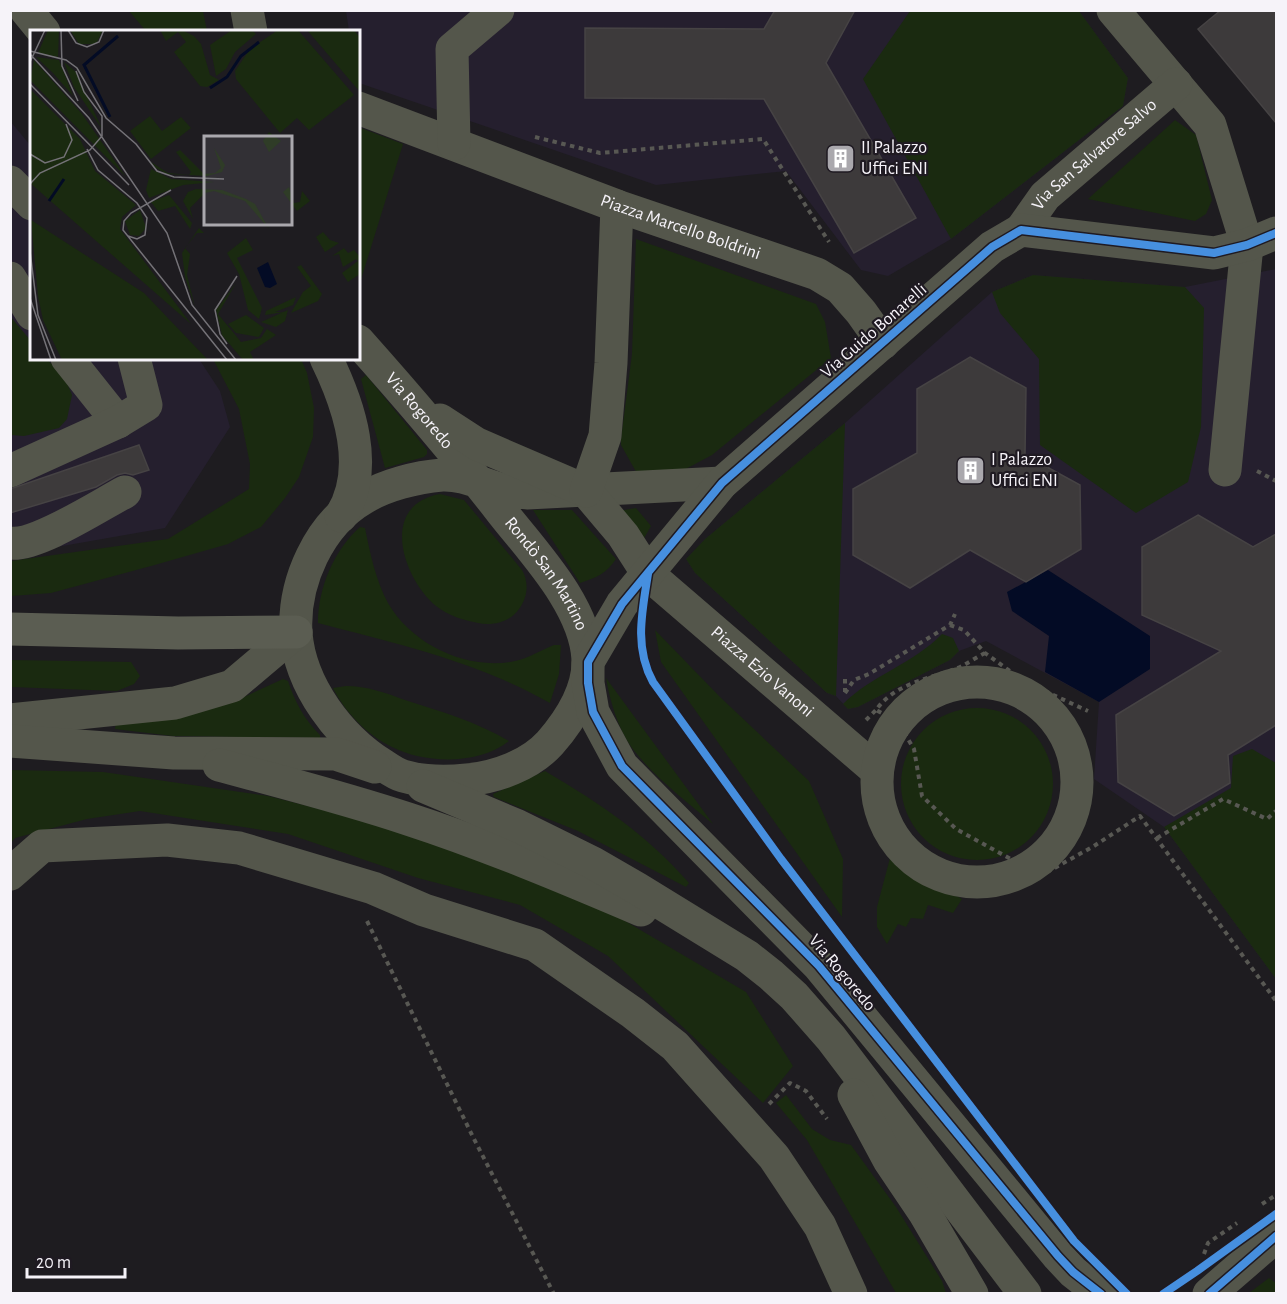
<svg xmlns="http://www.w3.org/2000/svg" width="1287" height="1304" font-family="'Alegreya Sans',sans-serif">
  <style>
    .commercial { fill: #251f2e }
    .green { fill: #1a2a10 }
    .water { fill: #030b25 }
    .building { fill: #3d3a3b; stroke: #464344; stroke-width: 1.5 }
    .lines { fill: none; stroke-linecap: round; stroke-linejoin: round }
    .path { stroke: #585853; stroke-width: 4; stroke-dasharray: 4.5 4.5; stroke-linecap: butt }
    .minor { stroke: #54564b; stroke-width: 33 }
    .highway { stroke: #5b5d52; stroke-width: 33 }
    .cycleway-casing { stroke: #1f1a22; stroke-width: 11 }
    .cycleway { stroke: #468fdf; stroke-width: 8 }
    .labels { text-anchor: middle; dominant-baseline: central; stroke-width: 4.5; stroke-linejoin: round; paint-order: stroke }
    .poi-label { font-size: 18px; fill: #f6f3f9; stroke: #1f1a22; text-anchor: start }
    .street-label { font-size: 18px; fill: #f6f3f9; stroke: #1f1a22 }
    .inset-river { fill: none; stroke: #030b25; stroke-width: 3 }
    .inset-road { fill: none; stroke: #747277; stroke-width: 1.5 }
    .view { fill: #aaa8ad; fill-opacity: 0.15; stroke: #aaa8ad; stroke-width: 3 }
    .inset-edge { fill: none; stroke: #f6f3f9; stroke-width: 3 }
  </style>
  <rect width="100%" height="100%" fill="#1e1c20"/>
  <path class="commercial" d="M346 11H1079L1128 78 1123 106 951 239 888 276 861 270 786 171 656 185 359 83 358 32 349 31Z
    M10 121 31 146 32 358 199 359 220 391 230 427 165 528 11 555Z
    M1276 269V979L1164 827 1094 779 1099 702 986 641 959 651 950 660 858 707 848 709 836 696 827 693 695 573 686 559 705 539 845 423 992 292 1033 275 1185 287Z"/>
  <path class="green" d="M129 11H203L207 31H146Z
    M910 11H1079L1128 78 1123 106 951 239 863 79Z
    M1175 120 1196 135 1212 200 1206 214 1195 221 1088 199Z
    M358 127 403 144 359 286 358 285Z
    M636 239 816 304 825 322 831 358 712 455 680 472 640 475 635 470 621 445V439L632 354Z
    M1033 275 1185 287 1204 308 1201 427 1188 482 1136 513 1040 445 1039 359 1000 313 992 292Z
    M10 316 31 341 32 358 47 359 65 378 72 395 67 419 59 428 24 436 11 435Z
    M213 359H301L307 373 314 408 313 437 299 477 285 498 261 527 228 544 151 566 51 593 11 596V561L168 539 249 489 250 464 239 409Z
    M366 375 427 450V454L424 457 385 468 361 379Z
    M845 423 836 696 827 693 695 573 686 559 705 539Z
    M440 494 464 500 522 570C529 582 528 597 519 609 510 622 493 626 478 623 463 620 449 616 436 606 402 577 379 505 440 494Z
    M636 508 651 526 639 547 612 512Z
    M533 510H572L616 559C607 573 596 578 580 583Z
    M360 527 365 528C370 553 376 581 388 603 412 645 468 671 515 661 529 658 541 650 554 645H561L559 674 550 703C478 662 398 644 318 623 318 588 334 550 360 527Z
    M655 630 720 697 809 781 843 859 842 917 661 662Z
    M942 634 953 638 959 651 950 660 858 707 848 709 843 704C872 675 913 664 942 634Z
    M11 660 131 662 140 676 134 684 117 691 11 687Z
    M606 678 713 824C686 801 654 777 632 748 618 729 610 701 606 678Z
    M283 679 288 681C295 702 304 719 320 735V738L173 736 115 729 116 722 233 702Z
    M346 686C367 686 386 693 405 700 440 711 477 722 509 741 479 765 425 764 392 747 367 735 345 712 333 688Z
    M901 784a76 76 0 1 1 152 0a76 76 0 1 1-152 0Z
    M1252 749 1276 763V979L1164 827 1231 788 1233 756Z
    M11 770 103 772 268 796 446 841 620 918 746 992 793 1066 763 1103 608 956 520 905 418 878 288 834 140 811 87 819 15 838 11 843Z
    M545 771C601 804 646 834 689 883L686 887 578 831 494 797 493 794Z
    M890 858 917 872 962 899 953 913 928 905 923 919 911 918 906 927 898 924 887 944 877 927V907Z
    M786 1095 812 1129 830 1140 851 1145 896 1207 942 1281 946 1293H896L807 1140 776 1103Z
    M1269 1278 1276 1283V1293H1249Z"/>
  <path class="water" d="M1048 570 1150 636V669L1099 702 1045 672 1049 636 1012 611 1007 592Z"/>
  <path class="building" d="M775 10H855L826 63 916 218 854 253 764 99 585 98V28L764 29Z
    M1221 10H1276V123L1198 29Z
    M970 357 1026 388 1025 455 1080 485 1081 549 1026 582 970 550 910 588 853 555V489L917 453V389Z
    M139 445 149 470 133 475 125 473 117 475 96 487 10 513V489Z
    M1198 515 1253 547 1276 534V725L1228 755 1230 783 1174 816 1118 782 1116 715 1221 651 1142 615V547Z"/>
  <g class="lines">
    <path class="path" d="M535 137 600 153 763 139 829 242
      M1257 471 1276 481
      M950 625 964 630 985 653 1025 682 1088 711
      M985 653C977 657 968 663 960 667 931 679 896 682 876 710L897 721 914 749 922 796 956 829 1029 869 1033 880 1094 846 1140 816 1276 1001
      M845 679V692
      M845 693 854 680 869 674 950 625 955 614
      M866 720 876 710
      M1157 838 1223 799 1267 819 1276 811
      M367 921 474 1139 554 1294
      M769 1104 790 1083 806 1091 827 1119
      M1262 1204 1276 1195
      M1204 1254 1208 1243 1237 1223"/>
    <g class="minor">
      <path d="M26 10 44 32"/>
      <path d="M247 10 251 32"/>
      <path d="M1113 10 1210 125 1247 245 1225 470"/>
      <path id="s1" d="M358 108 617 206 817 274 840 288 861 312 883 343"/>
      <path d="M454 144 452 49 498 10"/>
      <path d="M10 182 32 204"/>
      <path id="s2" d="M1021 230 1045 196 1176 84"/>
      <path d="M10 278 32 314"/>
      <path id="s3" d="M358 341C407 396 455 452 501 511 533 552 585 605 588 659 589 690 570 720 550 743 530 765 497 777 467 780 447 782 423 782 403 776 396 774 389 769 383 765 340 738 300 686 296 633 293 582 319 524 364 498 385 485 417 477 442 475 464 474 483 485 504 490 511 491 519 492 527 493L722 483"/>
      <path d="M67 358 118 422"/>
      <path d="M326 358C349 405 371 468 341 516"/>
      <path id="s4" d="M440 420 477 444 586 491 623 535 648 574 876 770"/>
      <path d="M10 471 118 422 146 405 134 358"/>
      <path d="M586 491 605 436 611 363 617 206"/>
      <path d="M10 543C36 547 100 505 125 492"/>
      <circle cx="977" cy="782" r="100"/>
      <path d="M10 720 175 703 232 686 296 632"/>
      <path d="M10 741 174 753 336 754 375 767"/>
      <path d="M219 765C282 782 345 798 408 819 485 844 566 878 641 910"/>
      <path d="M423 786 518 826 593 863 638 889 747 956 771 975 794 996 831 1038 1025 1294"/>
      <path d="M10 874 42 846 167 840 239 848 373 888 424 910 535 945 633 1013 675 1046 774 1157 820 1226 851 1294"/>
      <path d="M854 1095 889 1160 924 1212 972 1294"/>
      <path d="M1101 1294 1073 1272 1058 1256 819 966 622 766 593 712 588 683V662L622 604 722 483 992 247 1021 230 1214 253 1247 245 1276 233"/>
      <path d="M1209 1294 1276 1236"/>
    </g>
    <path class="highway" d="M10 629 178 633 296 632"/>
    <defs>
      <path id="cycleway" d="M648 574C642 612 634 648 653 682L781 859 1074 1241 1127 1294
        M1101 1294 1073 1272 1058 1256 819 966 622 766 593 712 588 683V662L622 604 722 483 992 247 1021 230 1214 253 1247 245 1276 233
        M1163 1294 1197 1271 1276 1214
        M1209 1294 1276 1236"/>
    </defs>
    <use href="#cycleway" class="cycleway-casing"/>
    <use href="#cycleway" class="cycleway"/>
  </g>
  <defs>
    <symbol id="building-square" viewBox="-11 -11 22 22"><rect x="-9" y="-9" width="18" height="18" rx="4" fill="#aaa8ad" stroke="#1f1a22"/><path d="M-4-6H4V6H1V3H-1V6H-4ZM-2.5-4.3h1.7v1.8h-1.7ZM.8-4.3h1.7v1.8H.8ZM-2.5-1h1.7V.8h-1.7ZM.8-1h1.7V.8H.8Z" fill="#fff"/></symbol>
  </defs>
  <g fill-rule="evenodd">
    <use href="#building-square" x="824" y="142" width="33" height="33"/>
    <use href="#building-square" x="954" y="454" width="33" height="33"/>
  </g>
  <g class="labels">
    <g class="poi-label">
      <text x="861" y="148">II Palazzo<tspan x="861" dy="21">Uffici ENI</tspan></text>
      <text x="991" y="460">I Palazzo<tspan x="991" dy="21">Uffici ENI</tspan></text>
    </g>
    <g class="street-label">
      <text stroke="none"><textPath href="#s2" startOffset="106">Via San Salvatore Salvo</textPath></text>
      <text stroke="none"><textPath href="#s1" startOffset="344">Piazza Marcello Boldrini</textPath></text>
      <text transform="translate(874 331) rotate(-41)">Via Guido Bonarelli</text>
      <text stroke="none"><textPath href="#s3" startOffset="93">Via Rogoredo</textPath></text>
      <text stroke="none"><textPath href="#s3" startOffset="300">Rondò San Martino</textPath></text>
      <text stroke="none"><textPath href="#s4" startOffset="417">Piazza Ezio Vanoni</textPath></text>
      <text transform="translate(842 973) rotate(50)">Via Rogoredo</text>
    </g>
  </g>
  <g transform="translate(30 30)">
    <rect width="330" height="330" fill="#1e1c20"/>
    <path d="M18 0H29L28 27 8 23ZM40 0H73L66 14H49ZM130 0H152L164 6 171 14 180 45 189 50 177 57 170 56 144 22 156 12 148 2 136 11ZM202 0H222L226 4 205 22 196 39 186 46 180 15ZM248 0H268L324 65 279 100 267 88 250 103 206 49 205 41 220 19ZM277 0H324L330 8V62ZM6 27 29 30 43 66 23 43ZM4 30 52 84 96 147 0 50ZM34 32 46 42 72 99 44 57ZM0 59 50 109 65 141 106 175 92 187 90 199 161 294 0 153ZM120 86 132 101 151 87 161 98 121 129 100 101ZM239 102 251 111 239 122 233 111ZM184 118 195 135 192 142 177 146 137 144 126 138 121 132 138 143 159 145 161 142 146 122 150 120 174 144 185 143 191 138ZM121 139 141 149 184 152 153 155 119 168 116 160ZM259 157 264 173 270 172 272 161 280 171 267 181 253 162ZM166 159 192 160 216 169 225 174 239 199 215 171 184 161 175 163 160 178 163 189 153 171 158 162ZM139 165 162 193 160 199 145 176 128 181 121 172ZM110 180 116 198 109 206 100 205 95 191ZM1 190 114 263 178 330H32L13 290 8 266ZM169 198 174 203H167L155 218 160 224 157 245 165 277 155 247 152 223ZM293 202 300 210 309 213 295 222 286 207ZM216 208 223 220 207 228 232 278 229 289 218 280 209 244 197 223ZM314 218 318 223 324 220 330 227V244L318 252 312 243 328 231 326 229 313 237 309 224 302 226ZM271 235 292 264 288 271 261 283 273 262 281 256 267 237ZM206 253 188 284 211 312 231 308 237 299 246 305 220 322 224 330H213L192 305 186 280ZM266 267 263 275 245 282H254L235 285 236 281ZM258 280 255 291 246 297 231 292ZM216 285 234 298 229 307 206 303 198 294Z" fill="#1a2a10"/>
    <path d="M238 232 247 254 240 258 235 257 227 238Z" fill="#030b25"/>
    <path class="inset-river" d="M180 58 197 47 211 26 229 12M80 87 54 35 88 6M19 171 34 149"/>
    <path class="inset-road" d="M31 0 32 36 48 71M38 0 46 13 57 17 69 12 74 0M0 21 36 30 47 38 76 88 106 114 127 141 144 147 194 149M0 24 59 88 137 203 162 275 206 330M0 32 15 0M0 54 99 155M57 119 68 140 107 173 117 188 115 205 107 209 98 206M0 124 15 133 34 127 42 110 36 94M0 154 10 143 60 120 72 106V86L54 62 46 41M141 160 101 183 94 191 93 200 197 330M0 221 8 285 26 330M0 268 21 330M197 314 190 304 185 280 207 246"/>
    <path class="view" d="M174 106H262V195H174Z"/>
    <rect width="330" height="330" class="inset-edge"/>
  </g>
  <rect width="1287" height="1304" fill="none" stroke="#f6f3f9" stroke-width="24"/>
  <path d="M27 1268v9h98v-9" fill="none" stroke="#f6f3f9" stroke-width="3"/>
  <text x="36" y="1268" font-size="18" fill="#f6f3f9" stroke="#1f1a22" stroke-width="4.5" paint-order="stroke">20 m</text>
</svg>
